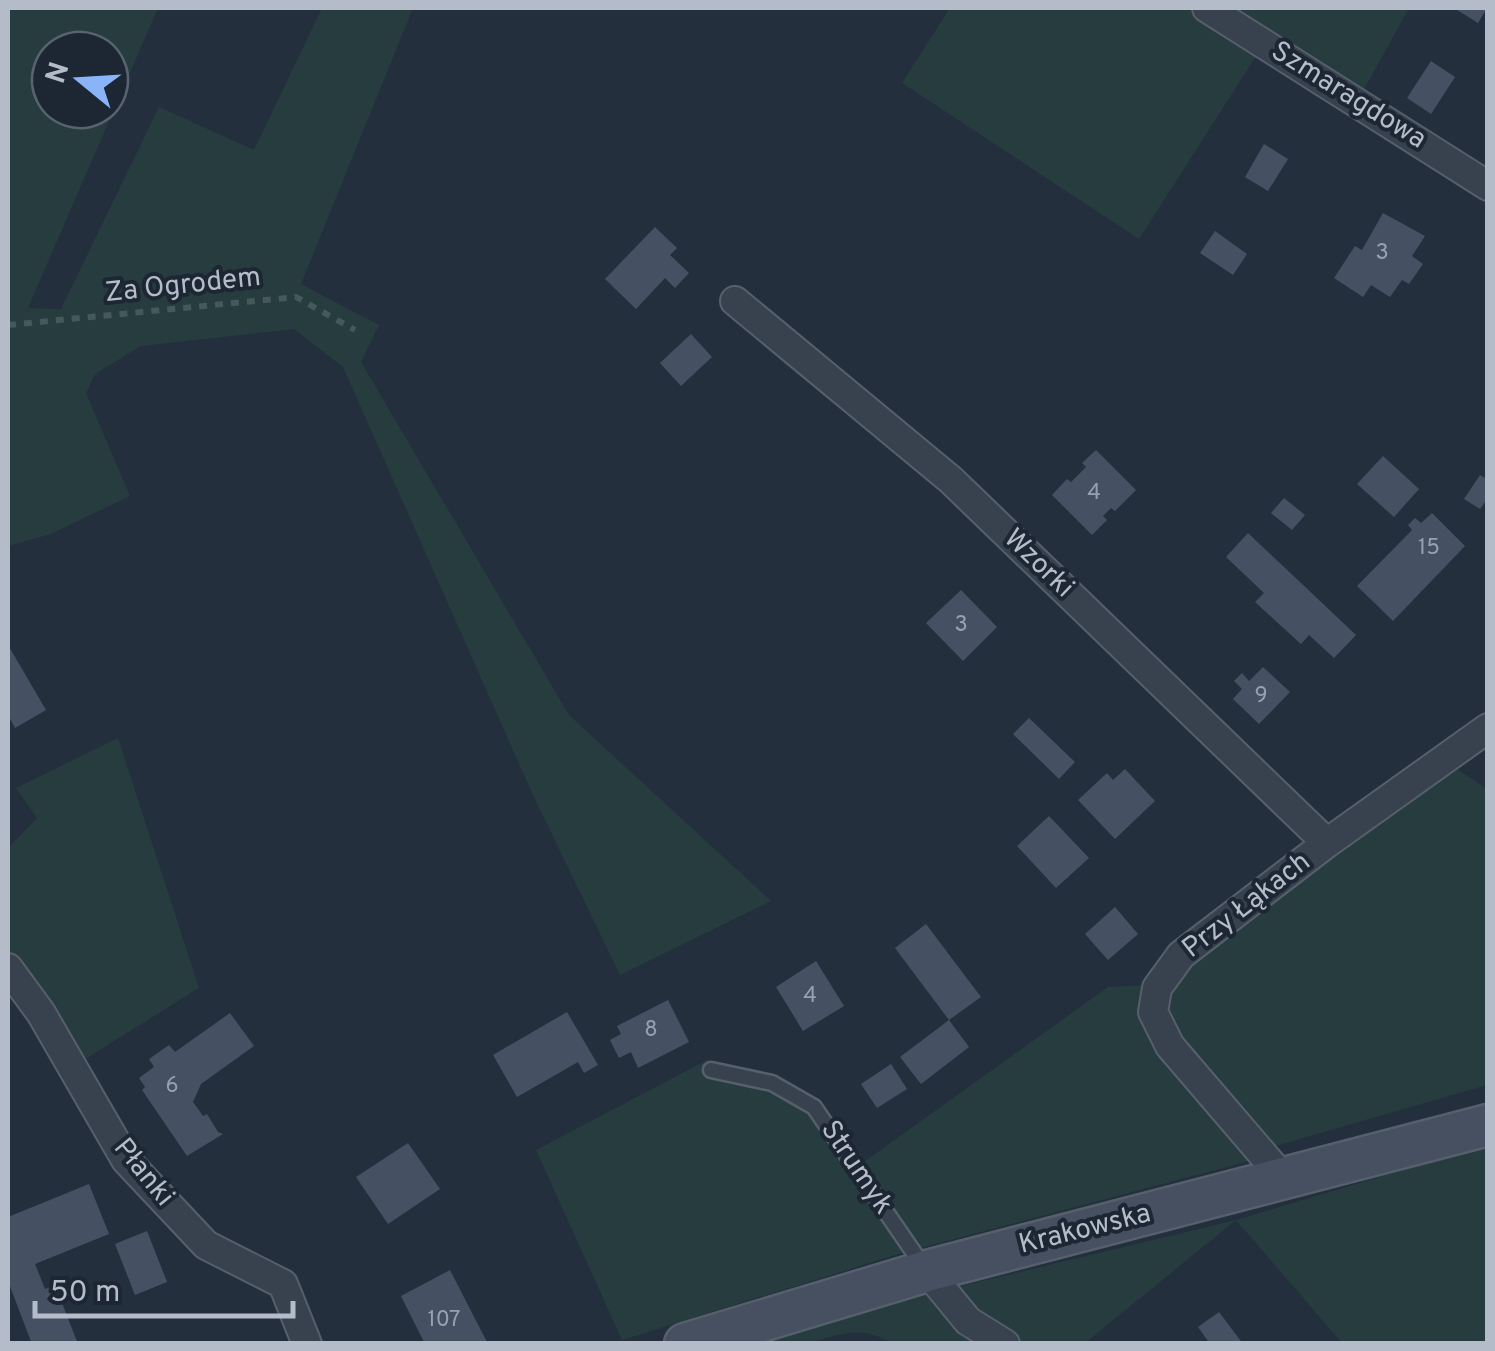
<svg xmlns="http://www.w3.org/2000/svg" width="1495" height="1351" font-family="Overpass,sans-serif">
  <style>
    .green { fill: #263c3f; fill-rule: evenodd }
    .building { fill: #455162 }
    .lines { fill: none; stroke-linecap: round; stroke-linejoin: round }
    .lane-casing { stroke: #565f6c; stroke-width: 19 }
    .street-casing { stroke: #565f6c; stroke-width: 32 }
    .secondary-casing { stroke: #565f6c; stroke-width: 45 }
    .path { stroke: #44595c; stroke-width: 6; stroke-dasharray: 8 8; stroke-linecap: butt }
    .lane { stroke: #38414e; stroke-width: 14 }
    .street { stroke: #38414e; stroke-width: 28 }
    .secondary { stroke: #465061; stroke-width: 40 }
    .labels { text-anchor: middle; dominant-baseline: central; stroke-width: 8; stroke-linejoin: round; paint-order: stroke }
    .number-label { font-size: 22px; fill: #98a1af }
    .street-label { font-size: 28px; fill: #b4bcc9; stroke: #1d2633 }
  </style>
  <rect width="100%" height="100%" fill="#242f3e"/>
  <path class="green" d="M8 8H158L28 308 61 309 159 107 254 150 322 8H413L301 284 379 325 361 362 569 715 771 901 620 975 532 793 343 367 294 329 141 346 95 374 86 393 130 496 51 534 8 546ZM110 50V110H50V50Z
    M950 8H1219L1258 53 1139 239 902 83Z
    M1224 8H1409L1361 95Z
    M118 738 199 988 79 1063 8 956V848L37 818 16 788Z
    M1454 767 1487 789V1085L1268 1148 1161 1014 1163 992 1185 960Z
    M1149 985 1145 1013 1257 1159 905 1252 622 1340 536 1150 707 1060 774 1077 818 1100 861 1164 1108 987Z
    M1487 1145V1343H1342L1236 1220 1085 1343H1014L949 1289 1236 1220Z
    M929 1285 997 1343H892C859 1324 840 1335 808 1343 789 1347 765 1343 745 1344Z"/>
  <path class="building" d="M1454 8H1487L1478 23Z
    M1431 61 1455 77 1431 114 1407 98Z
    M1264 144 1288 159 1268 191 1245 177Z
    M1383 213 1425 236 1412 256 1423 264 1409 284 1402 280 1390 297 1371 285 1363 297 1334 278 1355 246 1362 250Z
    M655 227 677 248 670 255 689 273 675 288 665 278 636 309 605 279Z
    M1215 231 1247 254 1233 275 1200 253Z
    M691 334 712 357 681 386 660 363Z
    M1096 450 1136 490 1115 511 1111 508 1103 516 1107 520 1092 535 1052 495 1067 479 1071 482 1086 467 1082 463Z
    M1383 456 1419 489 1394 517 1357 484Z
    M1480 475 1488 480V498L1480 509 1464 499Z
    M1284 498 1305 515 1292 530 1271 513Z
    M1432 513 1465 546 1393 621 1357 586 1412 530 1408 525 1415 518 1421 523Z
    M1248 533 1356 635 1334 658 1309 635 1301 644 1255 602 1264 593 1226 557Z
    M961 590 997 627 963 661 926 623Z
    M8 645 46 710 15 728 8 715Z
    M1263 667 1290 692 1259 724 1233 699 1242 689 1234 681 1242 673 1249 681Z
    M1029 718 1075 762 1059 779 1013 734Z
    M1125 769 1155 801 1115 839 1078 800 1107 773 1113 780Z
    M1049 816 1089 858 1056 888 1017 846Z
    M1115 907 1138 934 1108 960 1085 934Z
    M926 924 981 997 949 1020 895 948Z
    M816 961 844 1006 803 1031 776 987Z
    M668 1000 689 1042 638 1068 631 1052 619 1058 610 1040 621 1034 617 1026Z
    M567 1012 598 1065 584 1073 578 1062 517 1097 493 1055Z
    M230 1013 254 1046 201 1084 193 1102 203 1116 207 1114 218 1132 223 1134 187 1156 142 1090 145 1087 139 1078 154 1067 149 1059 169 1045 175 1052Z
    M949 1020 969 1047 921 1084 900 1057Z
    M891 1064 907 1089 877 1108 861 1084Z
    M408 1143 440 1189 388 1224 356 1177Z
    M89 1184 109 1234 35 1264 45 1289 55 1285 78 1344H32L8 1281V1217Z
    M147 1231 167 1282 135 1295 115 1244Z
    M450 1270 488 1344H425L401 1296Z
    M1219 1312 1243 1344H1210L1198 1327Z"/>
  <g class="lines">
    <defs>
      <path id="lane" d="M711 1070 772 1083 814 1107 923 1266"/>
      <path id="street" d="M1207 8 1488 186
        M735 301 951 480 1327 843
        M8 968 41 1013 126 1160 206 1245 283 1284 307 1344
        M1284 1179 1170 1046 1153 1012 1157 988 1181 955 1327 843 1488 728
        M927 1271 968 1321 1005 1344"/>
      <path id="secondary" d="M685 1344 927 1271 1488 1125"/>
    </defs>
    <use href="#lane" class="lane-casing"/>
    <use href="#street" class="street-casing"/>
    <use href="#secondary" class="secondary-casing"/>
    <path class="path" d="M8 325 296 297 355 330"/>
    <use href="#lane" class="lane"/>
    <use href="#street" class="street"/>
    <use href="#secondary" class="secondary"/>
  </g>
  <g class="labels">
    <g class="number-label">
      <text x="1382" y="253">3</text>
      <text x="1094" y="493">4</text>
      <text x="1429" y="548">15</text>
      <text x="961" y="625">3</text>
      <text x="1261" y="696">9</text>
      <text x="810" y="996">4</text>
      <text x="651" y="1030">8</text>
      <text x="172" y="1086">6</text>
      <text x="444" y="1320">107</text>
    </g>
    <g class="street-label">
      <text transform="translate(1348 96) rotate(32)">Szmaragdowa</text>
      <text transform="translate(183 286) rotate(-6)">Za Ogrodem</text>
      <text transform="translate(1038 564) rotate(44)">Wzorki</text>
      <text transform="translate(1247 906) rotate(-38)">Przy Łąkach</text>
      <text transform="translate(856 1168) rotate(56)">Strumyk</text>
      <text transform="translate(143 1173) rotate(51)">Płanki</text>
      <text transform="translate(1085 1230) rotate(-14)">Krakowska</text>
    </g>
  </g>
  <rect width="1495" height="1351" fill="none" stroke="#b4bcc9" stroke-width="20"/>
  <g transform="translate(80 80) rotate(288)"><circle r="48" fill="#1d2633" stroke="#59626f" stroke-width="2.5"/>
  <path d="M0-8L18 38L0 25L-18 38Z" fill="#8ab4f8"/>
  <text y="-15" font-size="28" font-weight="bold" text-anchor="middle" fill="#b4bcc9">N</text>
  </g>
  <path d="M35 1301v15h258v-15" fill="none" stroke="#b4bcc9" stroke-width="5"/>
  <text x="50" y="1301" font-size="30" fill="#b4bcc9" stroke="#1d2633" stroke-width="8" paint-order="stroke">50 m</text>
</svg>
